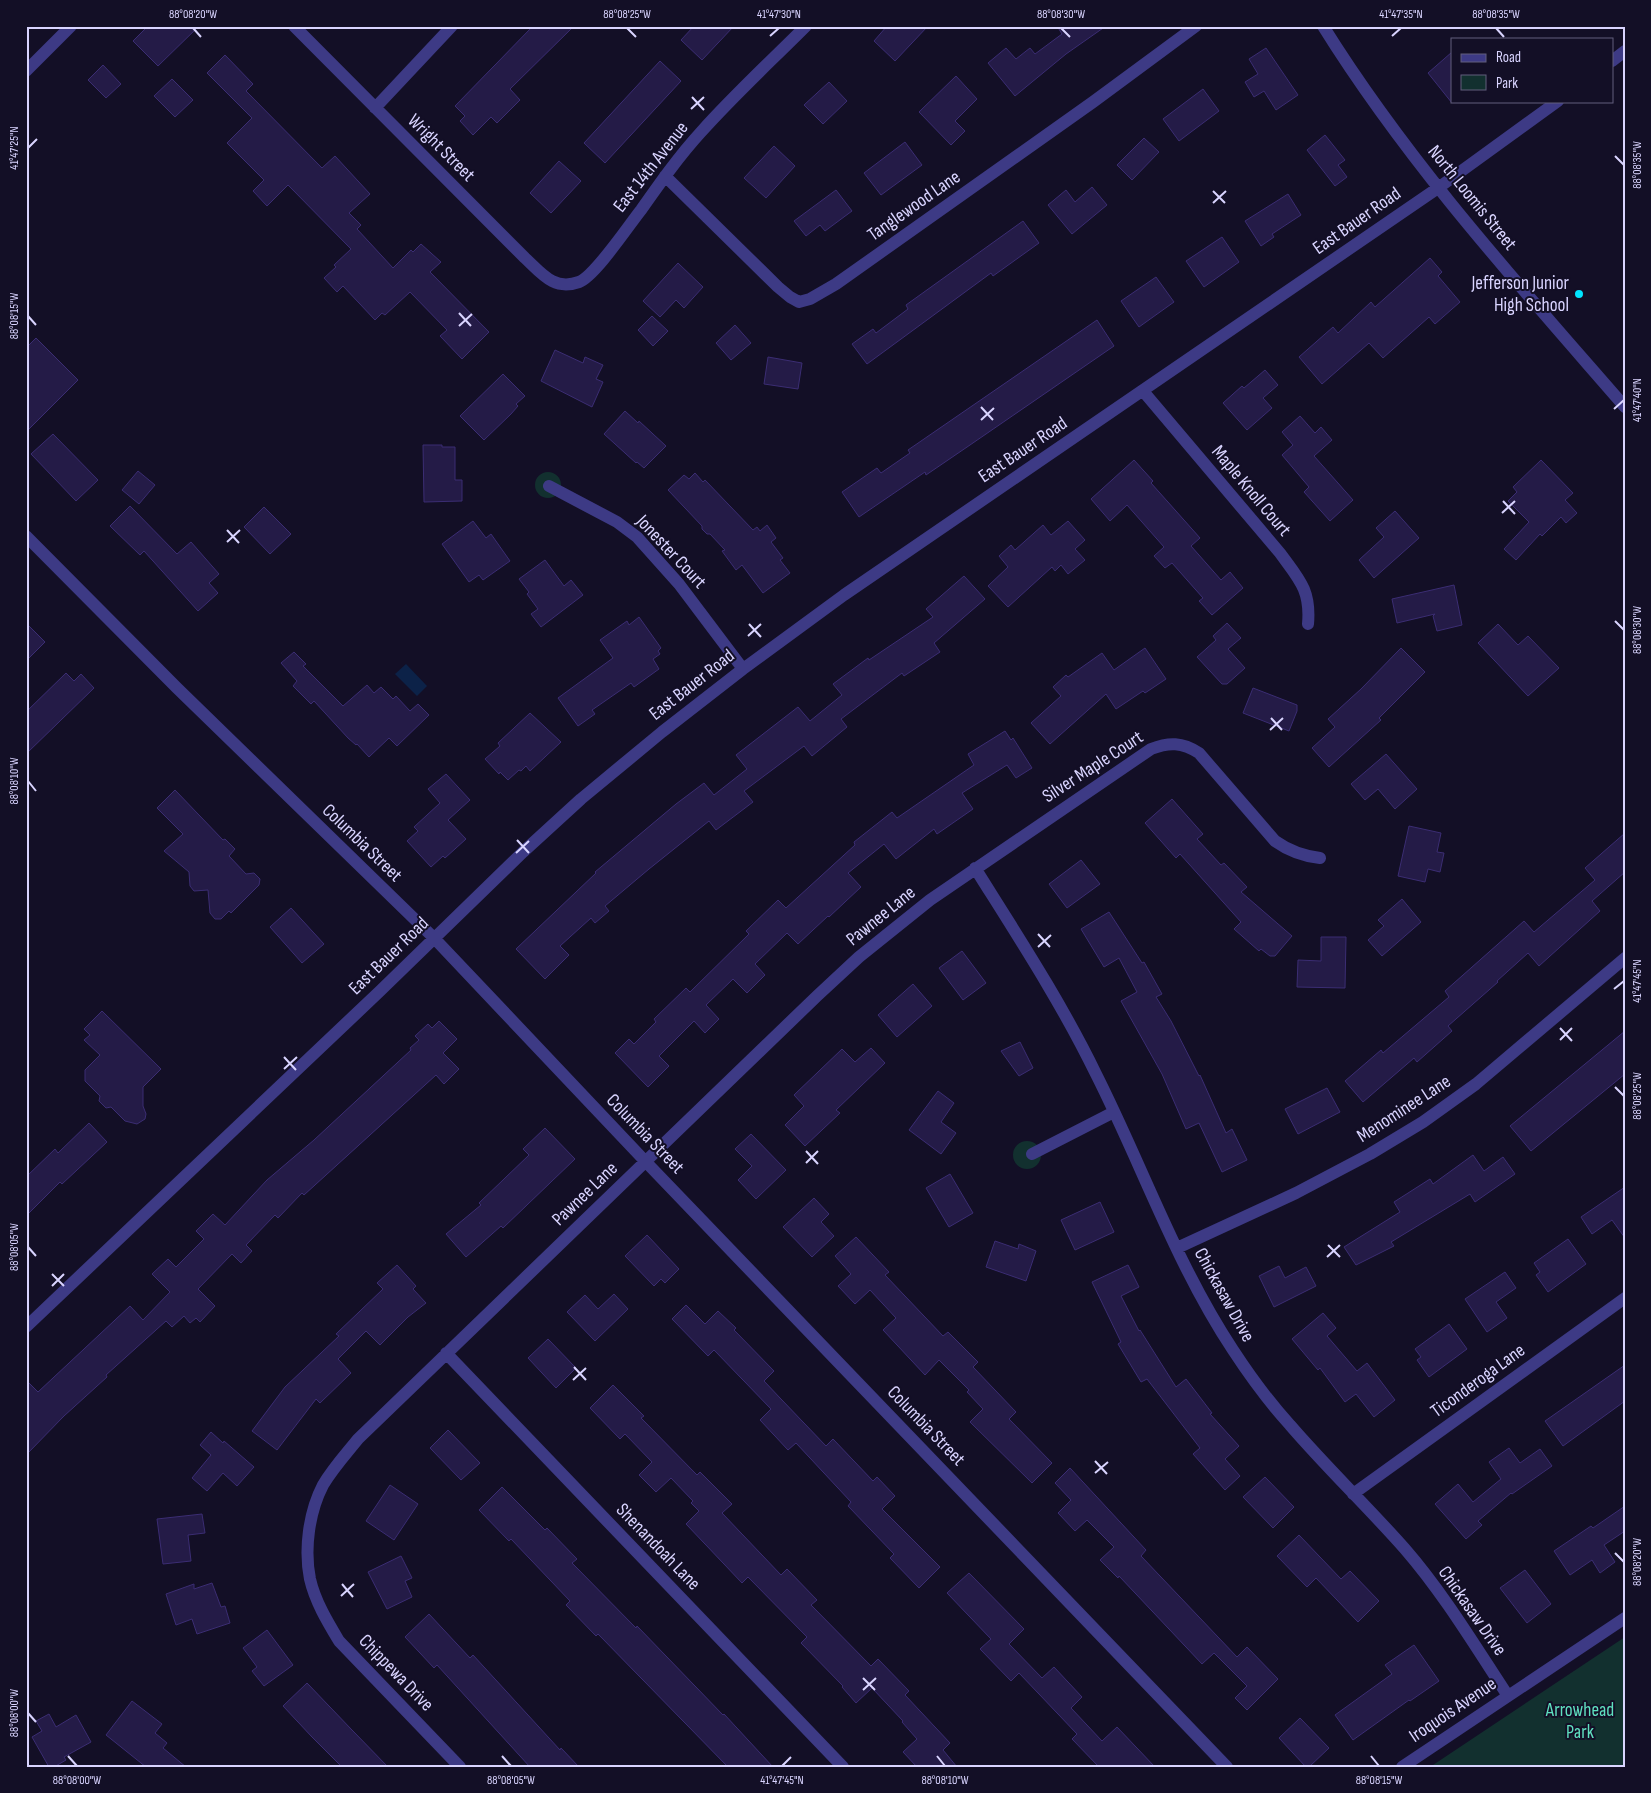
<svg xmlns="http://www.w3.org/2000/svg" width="1651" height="1793" font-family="'Sofia Sans Condensed',sans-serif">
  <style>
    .green { fill: #12302f }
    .water { fill: #0c2248 }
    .building { fill: #241b47; stroke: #3b2d73 }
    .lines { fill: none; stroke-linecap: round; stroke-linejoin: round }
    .street { stroke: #3d3a85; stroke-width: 12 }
    .ticks { fill: none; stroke: #d9d4ff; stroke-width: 2 }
    .poi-dot { fill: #00e5ff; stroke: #130f26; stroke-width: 2 }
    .labels { text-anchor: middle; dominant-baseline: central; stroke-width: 4; stroke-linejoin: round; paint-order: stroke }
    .street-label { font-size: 19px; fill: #d9d4ff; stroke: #130f26 }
    .poi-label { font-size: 19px; fill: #d9d4ff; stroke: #130f26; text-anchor: end }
    .park-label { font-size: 19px; fill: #5fe0c0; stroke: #130f26 }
    .neatline { fill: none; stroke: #d9d4ff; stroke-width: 2 }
    .ticks-label { font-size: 12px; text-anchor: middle; fill: #d9d4ff }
  </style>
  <rect width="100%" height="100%" fill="#130f26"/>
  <path class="green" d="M535 485a13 13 0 1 1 26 0a13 13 0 1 1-26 0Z
    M1013 1155a14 14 0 1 1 28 0a14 14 0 1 1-28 0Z
    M1625 1637V1767H1430Z"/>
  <path class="water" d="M406 664 427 686 417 696 395 674Z"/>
  <path class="building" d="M148 26H199L158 66 133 41Z
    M533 26H574L510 89 520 100 497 123 491 117 473 135 460 121 465 116 455 106Z
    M694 26H734L702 60 681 40Z
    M887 26H928L895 61 874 41Z
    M1057 26H1106L1066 54 1015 96 988 63 1006 48 1016 59 1030 48 1035 54 1062 34Z
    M1266 48 1298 95 1276 110 1264 91 1254 97 1245 82 1258 74 1249 59Z
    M1452 52V103L1428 73Z
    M225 55 253 84 246 91 322 168 335 156 370 194 349 213 361 225 357 229 393 268 411 250 413 252 421 244 441 262 430 272 489 332 462 359 440 336 447 330 410 292 385 315 382 313 375 320 343 286 337 292 324 278 336 267 334 265 351 249 288 185 267 206 253 191 264 180 227 143 252 118 207 73Z
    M660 61 681 81 605 163 584 143Z
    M103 65 121 84 106 98 88 80Z
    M956 76 977 99 955 121 965 131 951 145 919 112Z
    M172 79 193 100 175 117 154 96Z
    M829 82 847 101 823 124 804 105Z
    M1203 89 1219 111 1179 141 1163 119Z
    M1325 135 1345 160 1338 165 1347 177 1335 186 1307 150Z
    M1144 138 1159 152 1132 180 1117 165Z
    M905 142 922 165 881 195 864 173Z
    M774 146 795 166 766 198 744 178Z
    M559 161 581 181 551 213 530 193Z
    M1092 187 1107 205 1072 234 1048 205 1066 190 1075 202Z
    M836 190 852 211 825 231 820 225 806 236 794 221Z
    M1288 194 1301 215 1272 234 1274 237 1261 246 1245 221Z
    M1023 221 1039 243 993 276 991 273 867 364 852 344 873 329 876 333 908 309 906 305Z
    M1222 237 1239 262 1204 287 1186 261Z
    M1430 258 1442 272 1438 276 1460 302 1435 324 1429 317 1383 358 1369 343 1322 384 1299 357 1333 327 1338 333 1371 302 1375 307Z
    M678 263 703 287 684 308 676 300 660 317 643 301Z
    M1156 277 1174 302 1139 327 1121 301Z
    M652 316 668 331 653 346 638 330Z
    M1097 320 1114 346 970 445 926 475 925 472 859 517 842 492 877 468 881 473 910 453 908 450Z
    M735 325 751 343 731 360 716 343Z
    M36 338 78 380 26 432V348Z
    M555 350 583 363 585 357 603 365 596 379 603 382 592 407 541 381Z
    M768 357 802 363 798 389 764 384Z
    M1265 370 1278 385 1263 398 1272 408 1247 430 1223 403 1242 386 1244 388Z
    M503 374 525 396 516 404 518 406 511 414 484 440 460 416Z
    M625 411 638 423 639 421 666 446 644 468 637 462 636 463 604 434Z
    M1300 416 1315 433 1321 427 1332 440 1314 456 1353 500 1330 521 1304 492 1309 487 1282 455 1293 445 1282 432Z
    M53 434 98 480 76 501 31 454Z
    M423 445H442V447H455V480H462V501L424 502Z
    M1134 460 1153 481 1151 483 1200 538 1191 546 1221 580 1230 572 1243 588 1212 615 1199 601 1203 598 1172 563 1165 568 1154 556 1164 547 1127 505 1110 521 1091 499Z
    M1541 460 1573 493 1565 500 1577 513 1566 523 1561 517 1542 536 1540 534 1516 560 1504 549 1529 522 1508 501 1517 492 1513 487Z
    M138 471 155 485 139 504 122 490Z
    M695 473 703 482 705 480 753 530 757 527 760 531 767 525 776 538 771 542 783 558 780 560 790 573 763 593 742 565 736 570 722 551 725 550 710 534H707L702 529V526L668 490 684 475 689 479Z
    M130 506 177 554 191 542 219 574 209 583 218 593 198 611 144 551 140 555 110 526Z
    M264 507 291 534 270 554 244 527Z
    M1395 511 1419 538 1374 578 1359 560 1384 537 1376 528Z
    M473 521 486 538 491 534 510 561 483 580 479 575 469 582 442 544Z
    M1068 521 1085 540 1075 549 1085 560 1068 574 1061 565 1055 571 1052 567 1008 607 988 586 1008 567 999 556 1011 545 1015 550 1043 525 1051 535Z
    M545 560 564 586 571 580 583 595 541 627 531 614 538 609 527 594 529 592 519 579Z
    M964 576 985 599 934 643 940 652 904 676 902 673 841 719 847 727 812 756 804 746 744 791 753 802 716 830 709 821 649 869 605 906 609 911 595 923 591 918 560 946 569 955 545 979 516 949 596 873 595 872 676 804 704 783 714 795 747 769 736 755 798 707 810 721 842 695 833 684 868 658 869 660 933 617 926 609Z
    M1454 585 1462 625 1437 631 1433 616 1435 614 1397 623 1392 599Z
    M639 617 661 648 658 651 660 654 653 659 659 669 634 687 631 683 592 710 595 714 578 726 558 698 613 658 600 640 627 621 629 625Z
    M26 623 45 642 26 661Z
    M1227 623 1241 638 1228 649 1245 668 1227 684H1222L1197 657 1216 640 1213 636Z
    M1498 624 1518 645 1528 636 1559 668 1528 696 1478 643Z
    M1145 648 1166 679 1145 693 1143 691 1116 709 1106 694 1050 744 1031 723 1061 696 1053 687 1066 675 1068 677 1102 653 1114 670Z
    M1401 648 1425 672 1379 718 1381 720 1329 767 1312 748 1335 727 1328 719 1361 689Z
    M294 652 306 664 303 666 343 706 367 685 374 693 381 687 393 699 396 696 410 711 418 704 429 715 397 746 389 738 369 757 357 744 356 745 348 738 314 701 311 704 293 686 297 681 281 663Z
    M66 673 74 681 81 674 94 688 26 754V712Z
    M1253 688 1297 705V711L1289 731 1243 713Z
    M530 713 561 742 530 771 526 766 521 771 519 770 508 780 500 772 499 774 485 759 500 746 498 743Z
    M1005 731 1011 740 1013 738 1032 768 1016 778 1007 765 962 793 973 809 937 834 934 829 896 859 884 844 848 873 861 887 829 917 828 916 798 944 787 933 755 964 765 975 747 993 733 979 706 1005 719 1019 705 1033 694 1021 659 1056 669 1066 648 1087 615 1053 629 1039 634 1044 656 1022 654 1019 686 988 690 992 749 934 746 931 778 900 786 908 855 845 854 842 892 812 897 818 974 765 968 754Z
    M1386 754 1417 789 1395 809 1378 789 1365 800 1351 784Z
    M446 774 470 800 448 820 466 839 445 858 443 856 431 867 407 841 418 831 414 827 440 803 428 789Z
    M175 790 223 840 225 839 235 849 229 856 246 874 254 873 260 879 259 885 231 913 229 911 221 919H215L210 913 208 890 194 891 190 886 189 872 164 851 183 834 157 808Z
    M1172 799 1203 834 1197 839 1221 865 1224 863 1247 887 1241 892 1292 936 1275 956H1270L1261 949 1259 951 1234 929 1241 922 1180 854 1176 858 1145 823Z
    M1409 826 1441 833 1437 852 1444 853 1440 872 1428 869 1425 882 1398 876Z
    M1625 833V872L1592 901 1600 911 1539 966 1528 953 1497 981 1498 982 1448 1026 1452 1031 1417 1062 1414 1058 1363 1102 1345 1081 1381 1050 1383 1053 1449 997 1445 991 1524 921 1534 932 1595 880 1585 868Z
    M1081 860 1100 884 1067 908 1049 884Z
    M1402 899 1421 922 1382 956 1368 940 1384 926 1378 920Z
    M291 908 324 944 302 963 270 927Z
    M1109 912 1142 963 1144 962 1162 994 1156 997 1171 1021 1199 1076 1200 1075 1226 1133 1232 1129 1247 1160 1222 1172 1199 1123 1186 1129 1162 1074 1121 1001 1137 992 1119 958 1104 967 1081 929Z
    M1321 937H1346L1345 988 1297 987 1298 960 1321 961Z
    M962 951 986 983 963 1000 939 968Z
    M913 984 932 1006 897 1037 878 1015Z
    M102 1011 161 1069 143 1087V1106L146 1114 145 1119 137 1124 125 1121 111 1107 106 1108 99 1101 100 1096 85 1081V1070L100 1055 84 1040 90 1035 84 1029Z
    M439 1021 457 1039 443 1053 459 1069 444 1084 436 1075 304 1195 302 1193 278 1218 275 1215 246 1245 252 1251 241 1263 232 1254 198 1289 215 1306 200 1322 196 1318 190 1323 184 1316 172 1327 166 1321 106 1375 107 1377 64 1416 26 1455V1380L38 1392 130 1306 143 1320 170 1292 152 1274 168 1259 176 1267 204 1239 196 1231 213 1214 225 1225 267 1180 314 1140 411 1050 410 1048 419 1040 415 1036 428 1024 432 1028Z
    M1625 1031V1074L1531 1151 1510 1126Z
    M1020 1042 1033 1068 1019 1076 1001 1051Z
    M871 1048 885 1063 836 1110 840 1113 805 1146 785 1125 804 1106 794 1095 842 1049 855 1062Z
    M1327 1088 1340 1112 1298 1134 1285 1109Z
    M938 1091 954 1103 941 1122 956 1133 941 1154 909 1130Z
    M89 1123 107 1142 62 1184 60 1182 26 1216V1177L55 1149 58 1153Z
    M545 1128 575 1159 503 1228 501 1226 466 1257 446 1234 481 1205 479 1203 529 1155 523 1149Z
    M751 1134 786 1170 756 1199 738 1180 752 1166 735 1149Z
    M1473 1155 1484 1171 1503 1157 1515 1174 1475 1202 1470 1194 1391 1242 1394 1246 1356 1265 1344 1247 1400 1212 1394 1202 1430 1179 1433 1184Z
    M950 1174 973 1213 949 1227 926 1188Z
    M1625 1187V1238L1612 1220 1592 1234 1581 1217Z
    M814 1198 829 1214 821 1222 834 1236 812 1257 783 1227Z
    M1100 1202 1114 1232 1075 1250 1061 1220Z
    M647 1235 679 1269 665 1283 661 1279 654 1286 625 1256Z
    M856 1237 889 1272 885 1275 943 1336 948 1332 978 1362 973 1367 1016 1412 1009 1419 1052 1463 1032 1483 970 1422 983 1409 967 1392 969 1390 939 1360 925 1375 883 1330 896 1318 870 1290 855 1304 838 1286 851 1274 835 1256Z
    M1568 1239 1586 1264 1548 1292 1536 1275 1540 1272 1534 1263Z
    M995 1241 1018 1249 1019 1244 1036 1251 1026 1281 986 1267Z
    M397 1265 416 1286 413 1289 426 1303 408 1317 380 1345 366 1331 338 1359 351 1373 320 1403 316 1399 277 1450 252 1431 285 1387 339 1336 336 1334 383 1289 377 1283Z
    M1128 1265 1139 1287 1121 1296 1139 1331 1140 1330 1176 1387 1186 1379 1212 1413 1210 1414 1239 1446 1225 1459 1240 1476 1225 1490 1193 1454 1200 1448 1147 1379 1141 1382 1118 1344 1121 1342 1092 1282Z
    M1279 1266 1285 1278 1306 1267 1316 1286 1274 1307 1259 1276Z
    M1505 1272 1516 1288 1496 1302 1507 1318 1487 1332 1465 1299Z
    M614 1294 628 1309 595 1341 567 1312 585 1295 598 1309Z
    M686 1305 705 1324 718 1311 736 1328 734 1330 774 1371 764 1381 781 1399 826 1446 833 1439 873 1481 877 1477 895 1496 882 1509 940 1567 919 1588 890 1558 894 1554 848 1506 851 1502 796 1443 788 1450 760 1420 771 1409 714 1350 708 1356 672 1319Z
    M1323 1313 1336 1328 1327 1336 1357 1371 1367 1363 1395 1400 1374 1417 1356 1394 1345 1402 1320 1368 1318 1370 1292 1339Z
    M1449 1324 1467 1349 1429 1377 1417 1360 1421 1357 1415 1349Z
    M548 1339 576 1368 556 1388 528 1358Z
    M1625 1365V1401L1563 1446 1545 1421Z
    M613 1385 644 1416 641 1418 697 1475 700 1472 732 1504 722 1513 781 1575 787 1569 817 1600 811 1605 871 1666 878 1659 909 1691 905 1695 950 1743 943 1750 957 1767H917L903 1752 917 1739 902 1722 903 1721 872 1688 856 1703 842 1687 843 1686 801 1643 807 1637 748 1577 742 1583 686 1524 699 1511 691 1503 693 1501 671 1478 656 1492 639 1475 652 1462 625 1434 620 1439 590 1408Z
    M448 1430 480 1463 461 1480 430 1448Z
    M211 1432 223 1443 224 1441 254 1467 237 1486 223 1473 207 1491 192 1478 211 1455 200 1445Z
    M1509 1448 1520 1463 1540 1449 1552 1466 1512 1494 1511 1493 1478 1521 1482 1525 1466 1539 1435 1504 1458 1484 1473 1502 1501 1479 1489 1462Z
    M1070 1468 1146 1550 1141 1556 1237 1657 1247 1647 1278 1679 1247 1710 1235 1698 1247 1686 1214 1653 1202 1664 1119 1576 1118 1578 1100 1560 1114 1547 1087 1520 1075 1531 1058 1513 1071 1500 1055 1483Z
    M1265 1477 1294 1507 1273 1528 1243 1497Z
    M390 1485 418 1504 394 1540 366 1521Z
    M502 1487 545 1530 547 1528 577 1559 572 1563 636 1628 637 1626 723 1715 724 1714 773 1767H728L598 1634 596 1636 566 1605 570 1601 511 1539 509 1541 479 1510Z
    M1625 1506V1531L1604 1545 1615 1562 1600 1573 1592 1560 1570 1575 1554 1551 1591 1526 1593 1528Z
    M202 1514 205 1533 188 1535 191 1561 163 1564 157 1519Z
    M1299 1535 1341 1579 1350 1571 1379 1601 1358 1622 1316 1578 1307 1587 1277 1556Z
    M401 1556 412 1578 405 1581 412 1597 387 1609 368 1572Z
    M1525 1570 1551 1604 1527 1623 1500 1588Z
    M969 1573 1024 1629 1009 1644 1042 1678 1054 1667 1082 1697 1071 1708 1102 1741 1117 1727 1155 1767H1099L1072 1739 1077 1734 1019 1673 1011 1681 980 1649 991 1639 947 1593Z
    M212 1583 221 1607 225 1606 230 1623 197 1634 192 1619 176 1625 166 1594 194 1584V1589Z
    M429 1614 470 1658 473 1655 560 1750 561 1748 579 1767H530L437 1665 434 1668 405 1637Z
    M267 1630 293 1665 264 1686 252 1671 257 1667 243 1648Z
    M1414 1645 1439 1681 1410 1701 1409 1700 1353 1740 1335 1715 1392 1674 1385 1665Z
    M307 1683 352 1730 388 1767H342L312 1737 283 1706Z
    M132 1701 162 1724 155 1733 167 1743 163 1748 186 1767H146L106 1735Z
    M49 1714 56 1727 76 1715 91 1742 64 1757 66 1760 54 1767H49L32 1737 42 1731 36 1721Z
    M1300 1718 1329 1748 1309 1767H1306L1279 1738Z"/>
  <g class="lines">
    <path class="street" d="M294 26 525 258C542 274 554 291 579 282 595 276 629 225 641 210 660 183 679 156 701 132 734 95 771 61 806 26
      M1323 26C1409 164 1519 285 1625 407
      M1612 61 1625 51
      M26 71 71 26
      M375 108 452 26
      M665 176 778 287 790 297 799 302 810 299 836 284 1093 102 1196 26
      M1143 391 1280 553C1299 579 1311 590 1308 624
      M549 486 617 522 637 537 679 584 743 669
      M26 536 177 688 434 938 645 1161 1227 1767
      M975 868C1017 935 1061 1002 1096 1074 1142 1165 1176 1264 1233 1350 1250 1376 1269 1402 1290 1425 1327 1468 1368 1507 1405 1549 1444 1594 1475 1646 1508 1696
      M1032 1154 1114 1112
      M1177 1248 1296 1193 1370 1154 1423 1122 1476 1084 1625 958
      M26 1327 380 991 523 852 581 799 662 732 743 669 844 595 1438 188 1558 101
      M446 1353 843 1767
      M1353 1494 1625 1298
      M460 1767 339 1641C327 1621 315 1601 310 1579 304 1549 309 1512 323 1485 333 1468 346 1454 358 1439L817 996 859 957 930 900 1151 749C1169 742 1182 742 1199 753L1275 841C1289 851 1303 856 1320 858
      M1402 1767 1625 1618"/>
  </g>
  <path class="ticks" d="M193 28 201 37M627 28 636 37M1061 28 1070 37M1496 28 1504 37M770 36 779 28M1392 36 1401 28M692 97 704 110M691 109 704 97M28 148 37 139M1615 156 1624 165M1213 191 1225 203M1213 203 1226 191M459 313 471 326M28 316 36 325M459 326 472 314M981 407 993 420M1614 409 1624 400M981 420 994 408M1503 501 1515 514M1502 513 1515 501M227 530 239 543M227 542 240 530M1615 621 1624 630M749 624 761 637M748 636 761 624M1271 718 1282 730M1270 730 1283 718M28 781 36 791M517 840 529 853M516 853 529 841M1038 934 1050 947M1038 947 1051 935M1614 989 1624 981M1560 1028 1572 1041M1560 1040 1572 1028M284 1057 296 1070M284 1069 297 1057M1615 1087 1624 1096M806 1151 818 1164M806 1163 818 1151M1328 1245 1340 1257M28 1247 36 1256M1327 1257 1340 1245M52 1274 64 1286M52 1286 64 1274M574 1367 586 1380M573 1380 586 1368M1095 1461 1107 1474M1095 1473 1108 1462M1615 1553 1624 1562M342 1584 353 1597M341 1596 354 1584M863 1678 875 1690M863 1690 876 1678M28 1713 36 1722M68 1756 77 1766M502 1756 511 1766M937 1756 945 1766M1371 1756 1379 1766M782 1766 791 1757"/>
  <circle class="poi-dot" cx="1579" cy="294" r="5"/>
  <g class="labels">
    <g class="street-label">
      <text transform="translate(441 148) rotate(45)">Wright Street</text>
      <text transform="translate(651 167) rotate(-52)">East 14th Avenue</text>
      <text transform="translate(1472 198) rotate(51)">North Loomis Street</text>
      <text transform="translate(914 206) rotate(-35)">Tanglewood Lane</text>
      <text transform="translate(1357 221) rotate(-35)">East Bauer Road</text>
      <text transform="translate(1023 450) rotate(-34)">East Bauer Road</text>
      <text transform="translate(1251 491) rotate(50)">Maple Knoll Court</text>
      <text transform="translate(671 552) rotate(47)">Jonester Court</text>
      <text transform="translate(692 685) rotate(-38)">East Bauer Road</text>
      <text transform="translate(1093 767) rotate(-33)">Silver Maple Court</text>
      <text transform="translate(362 843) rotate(44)">Columbia Street</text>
      <text transform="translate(881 916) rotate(-39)">Pawnee Lane</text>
      <text transform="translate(389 956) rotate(-44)">East Bauer Road</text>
      <text transform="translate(1404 1109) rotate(-33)">Menominee Lane</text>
      <text transform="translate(645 1134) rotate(46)">Columbia Street</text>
      <text transform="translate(585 1194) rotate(-44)">Pawnee Lane</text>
      <text transform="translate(1224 1295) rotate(61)">Chickasaw Drive</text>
      <text transform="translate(1478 1381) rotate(-36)">Ticonderoga Lane</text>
      <text transform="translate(926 1426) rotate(46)">Columbia Street</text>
      <text transform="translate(658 1547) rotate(46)">Shenandoah Lane</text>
      <text transform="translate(1472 1611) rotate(55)">Chickasaw Drive</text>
      <text transform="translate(396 1673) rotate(46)">Chippewa Drive</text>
      <text transform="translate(1453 1710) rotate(-34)">Iroquois Avenue</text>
    </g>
    <g class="poi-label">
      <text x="1569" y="283">Jefferson Junior<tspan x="1569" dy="22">High School</tspan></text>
    </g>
    <g class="park-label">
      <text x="1580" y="1710">Arrowhead<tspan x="1580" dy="22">Park</tspan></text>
    </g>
  </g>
  <rect width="1651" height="1793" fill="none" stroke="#130f26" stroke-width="55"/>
  <rect x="1451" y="38" width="162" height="65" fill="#130f26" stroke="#625e7d"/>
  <rect x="1461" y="54" width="25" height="8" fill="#3d3a85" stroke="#625e7d"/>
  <text x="1496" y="62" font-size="15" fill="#d9d4ff">Road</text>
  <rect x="1461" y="75" width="25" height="15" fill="#12302f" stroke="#625e7d"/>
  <text x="1496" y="88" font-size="15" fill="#d9d4ff">Park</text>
  <rect x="28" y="28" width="1596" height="1738" class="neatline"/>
  <g class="ticks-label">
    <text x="193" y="18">88°08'20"W</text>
    <text x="627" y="18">88°08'25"W</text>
    <text x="779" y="18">41°47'30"N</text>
    <text x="1061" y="18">88°08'30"W</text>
    <text x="1401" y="18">41°47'35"N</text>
    <text x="1496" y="18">88°08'35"W</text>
    <text transform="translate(14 148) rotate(-90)" y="4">41°47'25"N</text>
    <text transform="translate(1637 165) rotate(-90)" y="4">88°08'35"W</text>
    <text transform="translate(14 316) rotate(-90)" y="4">88°08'15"W</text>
    <text transform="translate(1637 400) rotate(-90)" y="4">41°47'40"N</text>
    <text transform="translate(1637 630) rotate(-90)" y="4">88°08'30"W</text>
    <text transform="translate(14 781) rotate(-90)" y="4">88°08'10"W</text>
    <text transform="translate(1637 981) rotate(-90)" y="4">41°47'45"N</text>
    <text transform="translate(1637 1096) rotate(-90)" y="4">88°08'25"W</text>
    <text transform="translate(14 1247) rotate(-90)" y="4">88°08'05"W</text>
    <text transform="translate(1637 1562) rotate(-90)" y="4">88°08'20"W</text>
    <text transform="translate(14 1713) rotate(-90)" y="4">88°08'00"W</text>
    <text x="77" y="1784">88°08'00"W</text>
    <text x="511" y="1784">88°08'05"W</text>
    <text x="782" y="1784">41°47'45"N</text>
    <text x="945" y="1784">88°08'10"W</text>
    <text x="1379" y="1784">88°08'15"W</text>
  </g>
</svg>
